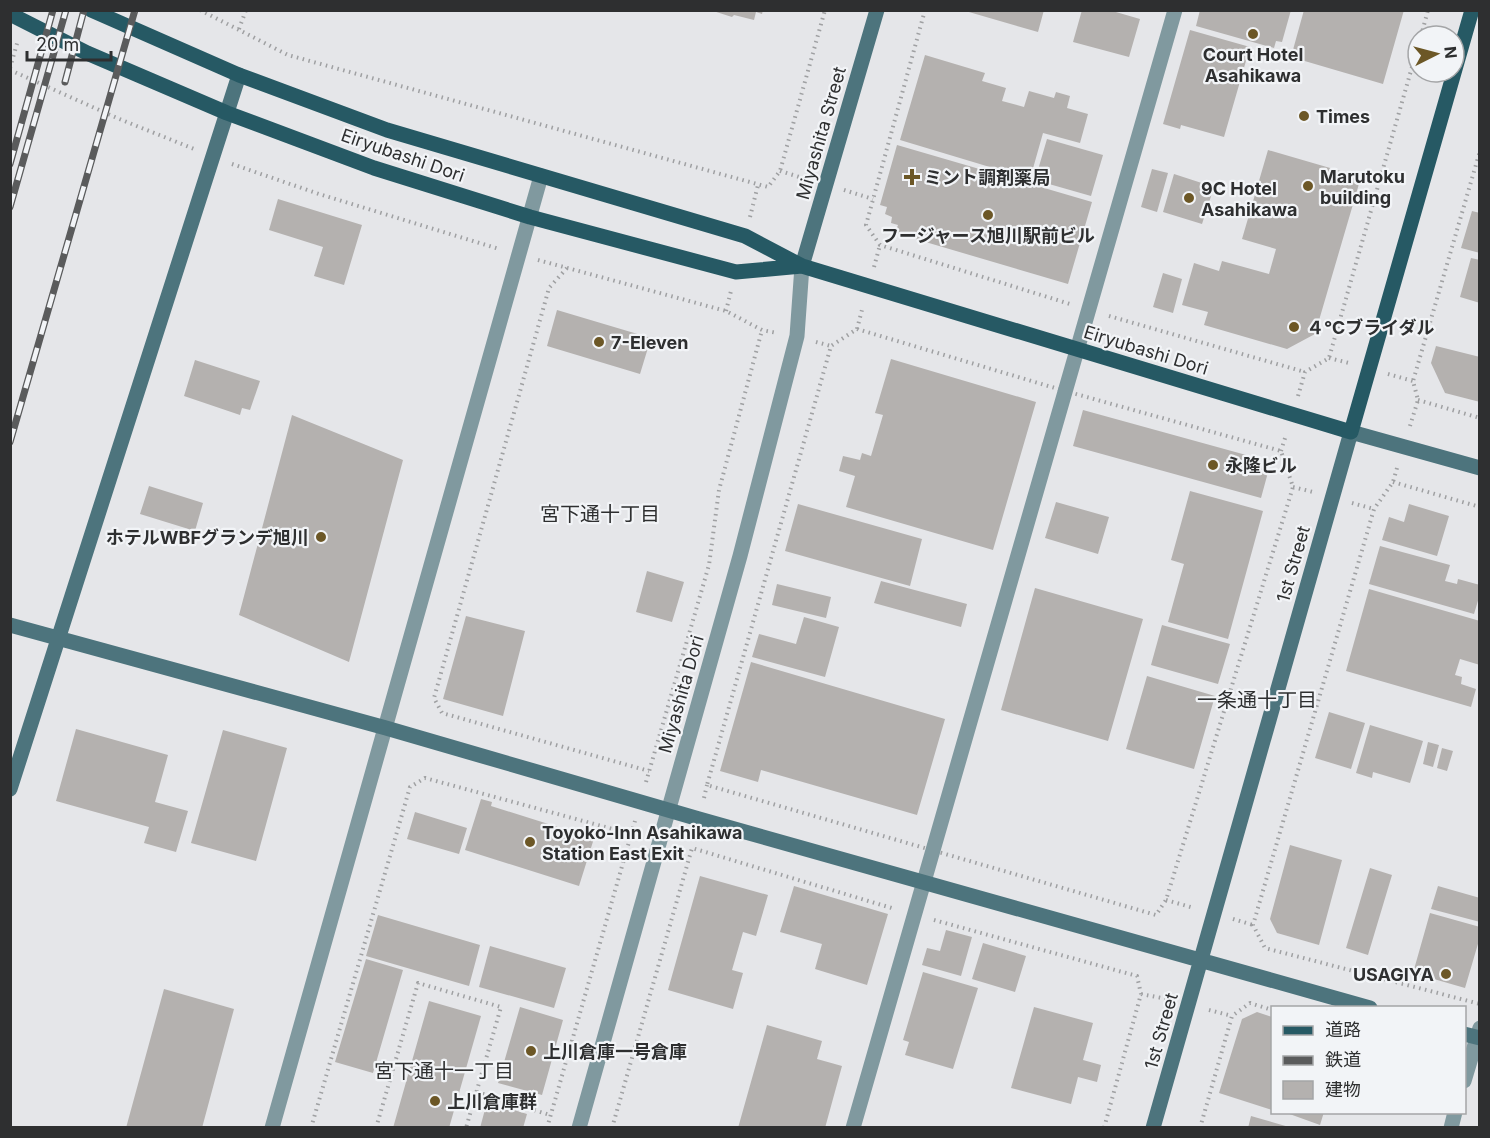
<svg xmlns="http://www.w3.org/2000/svg" width="1490" height="1138" font-family="Inter,'Noto Sans JP',sans-serif">
  <style>
    .building { fill: #b4b1af }
    .lines { fill: none; stroke-linecap: round; stroke-linejoin: round }
    .path { stroke: #9fa0a2; stroke-width: 4; stroke-dasharray: 1.5 4.5; stroke-linecap: butt }
    .street { stroke: #80999f; stroke-width: 15 }
    .secondary { stroke: #4d747d; stroke-width: 15 }
    .primary { stroke: #265964; stroke-width: 15 }
    .rail-casing { stroke: #5a5b5c; stroke-width: 7 }
    .rail { stroke: #f2f4f7; stroke-width: 4.5; stroke-dasharray: 14; stroke-linecap: butt }
    .poi-dot { fill: #6c5726; stroke: #f2f4f7; stroke-width: 2 }
    .labels { text-anchor: middle; dominant-baseline: central; stroke-width: 4.5; stroke-linejoin: round; paint-order: stroke }
    .poi-label { font-size: 18px; font-weight: bold; fill: #2e2f30; stroke: #f2f4f7; text-anchor: start }
    .street-label { font-size: 18px; fill: #2e2f30; stroke: #f2f4f7 }
    .neighbourhood-label { font-size: 20px; fill: #2e2f30; stroke: #f2f4f7 }
  </style>
  <rect width="100%" height="100%" fill="#e5e6e9"/>
  <path class="building" d="M710 10H763L762 14 756 12 754 20 734 15 732 17Z
    M962 10H1044L1038 32Z
    M1082 10H1109L1140 19 1129 57 1073 42Z
    M1200 10H1291L1282 42 1276 41 1274 48 1196 26Z
    M1304 10H1404L1383 84 1291 57Z
    M1190 30 1250 47 1224 137 1181 125 1180 129 1163 124Z
    M925 55 985 73 982 81 1006 88 1002 101 1024 107 1029 91 1054 98 1056 92 1070 96 1067 108 1088 114 1080 143 1043 133 1030 179 900 140Z
    M1047 139 1103 155 1091 196 1035 180Z
    M897 145 1092 202 1068 284 895 233 898 225 891 223 892 217 885 214 887 207 880 205Z
    M1268 150 1361 177 1315 334 1287 349 1204 325 1208 312 1182 305 1194 263 1219 271 1222 261 1269 274 1276 249 1242 239Z
    M1152 169 1168 173 1157 212 1141 207Z
    M1174 174 1214 187 1202 224 1163 212Z
    M278 199 362 225 344 285 314 276 323 247 269 230Z
    M1472 211 1480 213V253L1461 248Z
    M1471 258 1480 260V303L1460 297Z
    M1163 273 1182 279 1173 313 1153 307Z
    M557 310 651 338 640 374 547 346Z
    M1436 346 1480 357V402L1445 393 1431 363Z
    M891 359 1036 402 993 550 846 507 855 476 839 471 843 456 860 460 862 453 871 456 883 415 875 413Z
    M195 360 260 381 250 410 242 408 240 415 184 396Z
    M1083 410 1257 458 1267 476 1261 498 1073 446Z
    M292 415 403 460 349 662 239 615Z
    M149 486 203 503 195 531 140 514Z
    M1190 491 1263 511 1228 639 1168 622 1184 564 1171 560Z
    M1056 502 1109 517 1098 554 1045 538Z
    M798 504 922 539 910 586 785 551Z
    M1409 504 1449 516 1437 556 1382 540 1389 517 1404 522Z
    M1380 546 1450 565 1445 581 1457 584 1458 579 1480 585V594L1474 614 1369 584Z
    M647 571 684 582 672 622 636 612Z
    M881 581 967 604 961 627 874 603Z
    M777 584 831 597 826 618 772 605Z
    M1035 588 1143 619 1108 741 1001 710Z
    M1369 589 1480 621V665L1460 659 1455 675 1462 677 1461 684 1476 689 1471 707 1346 671Z
    M466 616 525 631 503 716 443 699Z
    M804 617 839 627 825 677 752 657 759 634 796 644Z
    M1162 625 1230 644 1218 684 1151 665Z
    M751 662 945 719 917 815 761 770 758 782 720 771Z
    M1147 676 1215 696 1194 769 1126 749Z
    M1329 712 1365 723 1351 769 1315 758Z
    M1370 725 1423 741 1410 783 1373 772 1372 778 1356 773Z
    M76 729 168 755 155 802 188 811 176 852 144 843 149 827 56 801Z
    M223 730 287 748 256 861 191 843Z
    M1428 742 1439 745 1433 767 1423 764Z
    M1442 748 1453 751 1447 771 1437 768Z
    M481 799 492 802 491 806 580 834 582 828 596 832 579 886 465 850Z
    M415 812 467 828 459 854 407 839Z
    M1290 845 1342 860 1319 945 1277 933 1270 919Z
    M1370 868 1392 875 1368 955 1346 948Z
    M700 876 768 895 756 936 743 932 732 970 743 973 733 1009 668 990Z
    M794 886 888 914 867 985 815 969 822 944 780 932Z
    M1438 886 1480 898V922L1431 909Z
    M1430 913 1480 927V937L1465 988 1413 973Z
    M378 915 480 945 469 986 366 956Z
    M946 930 972 937 961 976 922 965 927 948 940 951Z
    M983 943 1026 956 1015 992 972 979Z
    M490 946 566 968 554 1008 479 987Z
    M366 959 403 970 373 1073 335 1062Z
    M923 972 978 988 953 1069 905 1055 909 1042 903 1040Z
    M164 989 234 1009 202 1128H126Z
    M429 1001 481 1016 449 1128H393Z
    M520 1007 563 1020 542 1095 498 1083Z
    M1034 1007 1093 1023 1083 1060 1101 1065 1097 1082 1078 1077 1071 1104 1011 1088Z
    M1257 1012 1272 1017V1110L1219 1093 1242 1019Z
    M767 1025 822 1041 817 1059 842 1066 825 1128H738Z
    M487 1102 527 1114 523 1128H480Z
    M1284 1112H1324L1320 1125Z
    M1251 1116 1289 1127V1128H1248Z"/>
  <g class="lines">
    <path class="path" d="M200 10 288 55 768 187 780 171 825 10
      M925 10 866 225 880 245 1070 304
      M239 29 246 10
      M1421 36 1428 10
      M10 68 18 40
      M10 70 117 118 194 149
      M232 164 319 194 499 249
      M780 171 806 179
      M844 190 873 199
      M750 217 758 185
      M538 260 726 311 762 330 777 333
      M874 267 880 245
      M567 268 549 288 434 698 442 713 649 771
      M726 311 731 291
      M1109 316 1305 372
      M857 329 1065 391 1281 451 1293 487 1166 900 1156 915 707 785 831 346Z
      M857 329 863 306
      M816 342 831 346
      M1329 358 1349 363
      M1388 374 1413 381
      M1298 396 1305 372 1329 358 1418 46
      M1418 400 1480 418
      M1410 426 1418 400 1413 381 1480 151
      M1281 451 1286 435
      M1397 468 1393 482 1374 509 1253 925 1265 948 1480 1004
      M1393 482 1480 507
      M1293 487 1313 492
      M1352 503 1374 509
      M646 782 709 565 719 490 762 330
      M704 798 707 785
      M1166 900 1194 908
      M1233 919 1253 925
      M934 920 1137 976 1141 994 1104 1128
      M1141 994 1167 999
      M1209 1010 1232 1016
      M477 1092 550 1115
      M311 1128 410 787 425 778 631 834
      M376 1128 418 983 501 1007 466 1128
      M547 1128 635 821
      M612 1128 692 848 895 909
      M1200 1128 1232 1016 1250 1003 1272 1010"/>
    <path class="street" d="M1464 1081 1480 1028
      M272 1128 541 176
      M579 1128 740 556 797 336 802 266
      M853 1128 1175 10
      M1451 1128 1455 1112"/>
    <path class="secondary" d="M802 266 877 10
      M10 625 386 728 699 819 1370 1008
      M10 789 239 75
      M1464 1034 1480 1038
      M1153 1128 1351 432 1480 468"/>
    <path class="primary" d="M91 10 239 75 387 130 745 236 802 266 1351 432 1472 10
      M10 14 87 53 227 113 374 168 530 217 736 272 802 266"/>
    <defs>
      <path id="rail" d="M65 82 84 10
        M10 164 53 10
        M10 207 66 10
        M10 442 135 10"/>
    </defs>
    <use href="#rail" class="rail-casing"/>
    <use href="#rail" class="rail"/>
  </g>
  <g class="poi-dot">
    <circle cx="1253" cy="34" r="6"/>
    <circle cx="1304" cy="116" r="6"/>
    <path d="M909 168h6v6h6v6h-6v6h-6v-6h-6v-6h6z"/>
    <circle cx="1308" cy="186" r="6"/>
    <circle cx="1189" cy="198" r="6"/>
    <circle cx="988" cy="215" r="6"/>
    <circle cx="1294" cy="327" r="6"/>
    <circle cx="599" cy="342" r="6"/>
    <circle cx="1213" cy="465" r="6"/>
    <circle cx="321" cy="537" r="6"/>
    <circle cx="530" cy="842" r="6"/>
    <circle cx="1446" cy="974" r="6"/>
    <circle cx="531" cy="1051" r="6"/>
    <circle cx="435" cy="1101" r="6"/>
  </g>
  <g class="labels">
    <g class="poi-label">
      <text x="1253" y="54" text-anchor="middle">Court Hotel<tspan x="1253" dy="21">Asahikawa</tspan></text>
      <text x="1316" y="116">Times</text>
      <text x="1320" y="176">Marutoku<tspan x="1320" dy="21">building</tspan></text>
      <text x="924" y="177">ミント調剤薬局</text>
      <text x="1201" y="188">9C Hotel<tspan x="1201" dy="21">Asahikawa</tspan></text>
      <text x="988" y="235" text-anchor="middle">フージャース旭川駅前ビル</text>
      <text x="1306" y="327">４℃ブライダル</text>
      <text x="611" y="342">7-Eleven</text>
      <text x="1225" y="465">永隆ビル</text>
      <text x="309" y="537" text-anchor="end">ホテルWBFグランデ旭川</text>
      <text x="542" y="832">Toyoko-Inn Asahikawa<tspan x="542" dy="21">Station East Exit</tspan></text>
      <text x="1434" y="974" text-anchor="end">USAGIYA</text>
      <text x="543" y="1051">上川倉庫一号倉庫</text>
      <text x="447" y="1101">上川倉庫群</text>
    </g>
    <g class="street-label">
      <text transform="translate(821 133) rotate(-74)">Miyashita Street</text>
      <text transform="translate(403 155) rotate(19)">Eiryubashi Dori</text>
      <text transform="translate(1146 350) rotate(17)">Eiryubashi Dori</text>
      <text transform="translate(1293 564) rotate(-74)">1st Street</text>
      <text transform="translate(681 694) rotate(-74)">Miyashita Dori</text>
      <text transform="translate(1161 1031) rotate(-74)">1st Street</text>
    </g>
    <g class="neighbourhood-label">
      <text x="600" y="514">宮下通十丁目</text>
      <text x="1257" y="700">一条通十丁目</text>
      <text x="444" y="1071">宮下通十一丁目</text>
    </g>
  </g>
  <rect width="1490" height="1138" fill="none" stroke="#2e2f30" stroke-width="24"/>
  <rect x="1271" y="1006" width="195" height="108" fill="#f2f4f7" stroke="#a4a5a7" stroke-width="1.5"/>
  <rect x="1283" y="1026" width="30" height="9" fill="#265964" stroke="#a4a5a7" stroke-width="1.5"/>
  <text x="1325" y="1036" font-size="18" fill="#2e2f30">道路</text>
  <rect x="1283" y="1056" width="30" height="9" fill="#5a5b5c" stroke="#a4a5a7" stroke-width="1.5"/>
  <text x="1325" y="1066" font-size="18" fill="#2e2f30">鉄道</text>
  <rect x="1283" y="1081" width="30" height="18" fill="#b4b1af" stroke="#a4a5a7" stroke-width="1.5"/>
  <text x="1325" y="1096" font-size="18" fill="#2e2f30">建物</text>
  <g transform="translate(1436 54) rotate(84)"><circle r="28" fill="#f2f4f7" stroke="#a4a5a7" stroke-width="1.5"/>
  <path d="M0-4.5L10 22L0 15L-10 22Z" fill="#6c5726"/>
  <text y="-9" font-size="16" font-weight="bold" text-anchor="middle" fill="#2e2f30">N</text>
  </g>
  <path d="M27 51v9h84v-9" fill="none" stroke="#2e2f30" stroke-width="3"/>
  <text x="36" y="51" font-size="18" fill="#2e2f30" stroke="#f2f4f7" stroke-width="4.5" paint-order="stroke">20 m</text>
</svg>
